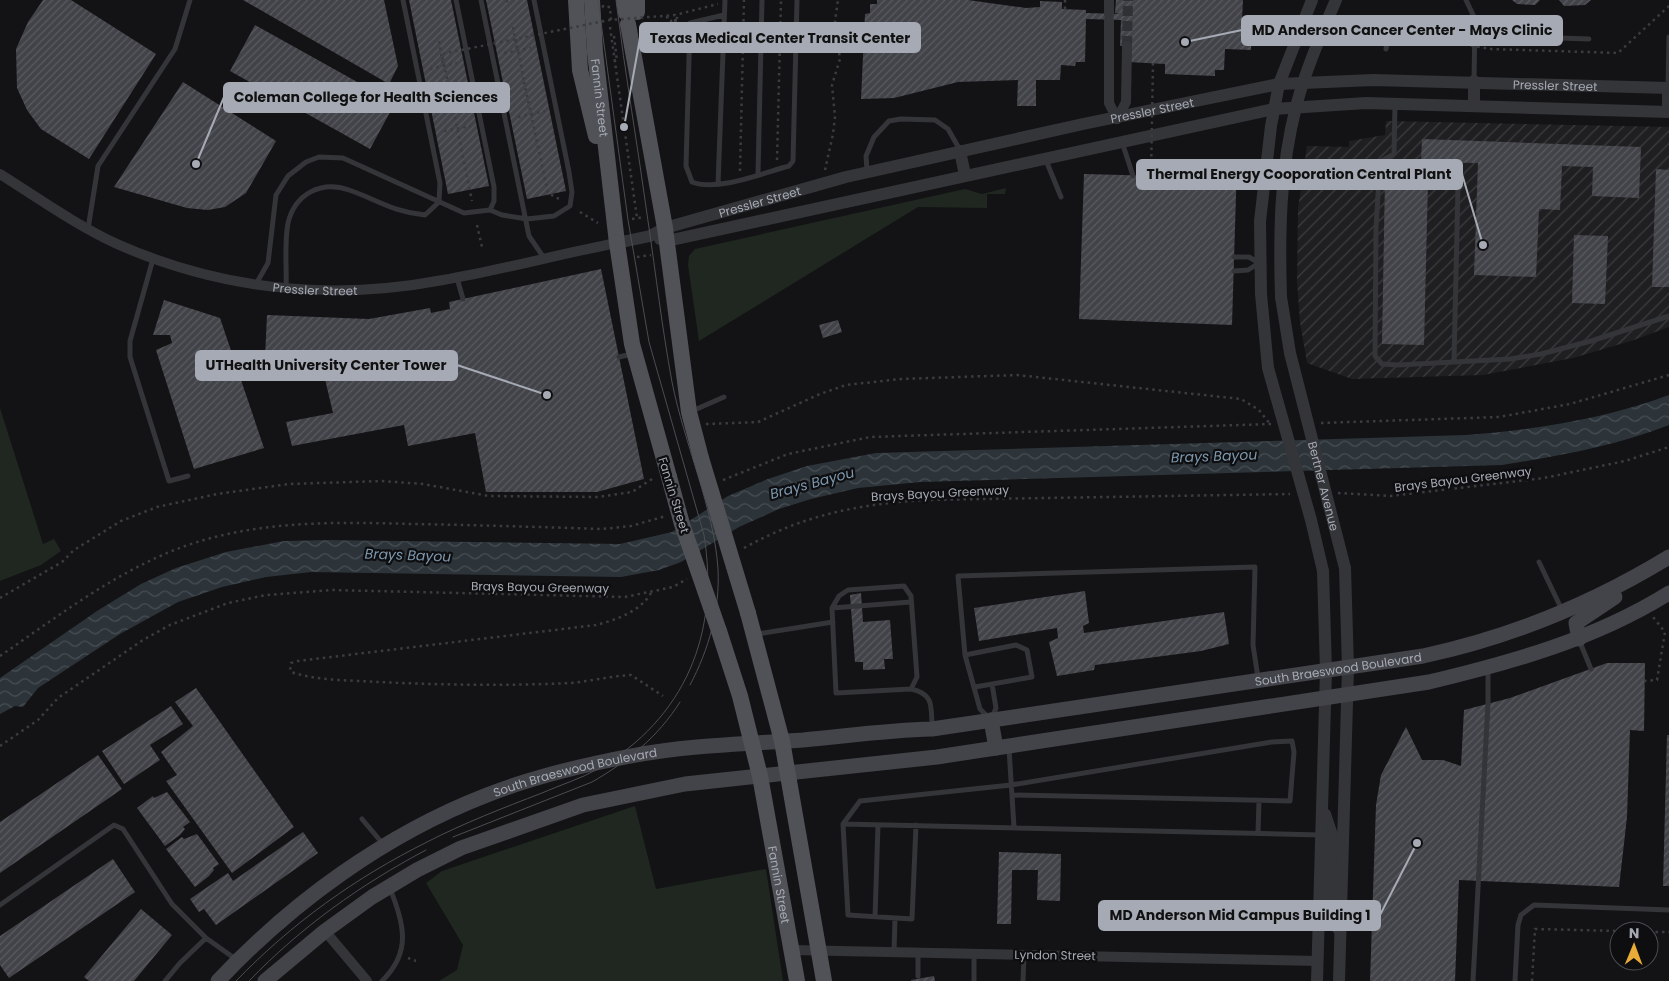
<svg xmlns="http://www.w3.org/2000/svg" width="1669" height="981" font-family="Poppins,sans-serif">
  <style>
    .industrial { fill: url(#industrial-furrows) }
    .green { fill: #1f2720 }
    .water { fill: url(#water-waves) }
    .building { fill: url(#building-hatch) }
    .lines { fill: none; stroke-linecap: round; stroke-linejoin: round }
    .minor-tunnel { stroke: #303135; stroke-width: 10; stroke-dasharray: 10 5; stroke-linecap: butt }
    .path { stroke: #3a3c40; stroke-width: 2.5; stroke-dasharray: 2.5 4; stroke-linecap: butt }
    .service { stroke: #343539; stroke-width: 5 }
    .minor { stroke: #343539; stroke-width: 10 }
    .tertiary { stroke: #343539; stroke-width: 12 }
    .secondary { stroke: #424449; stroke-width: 15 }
    .primary { stroke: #505258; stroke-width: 16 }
    .tram { stroke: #4b4d52; stroke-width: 1 }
    .path-bridge { stroke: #3a3c40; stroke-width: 2.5; stroke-dasharray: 2.5 4; stroke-linecap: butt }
    .tertiary-bridge { stroke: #343539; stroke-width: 12 }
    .primary-bridge { stroke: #505258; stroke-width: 16 }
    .labels { text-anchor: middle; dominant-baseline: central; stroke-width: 4.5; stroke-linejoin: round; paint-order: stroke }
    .street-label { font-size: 12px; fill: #a5aab4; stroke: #0e0e10 }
    .water-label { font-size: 14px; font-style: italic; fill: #7e98ae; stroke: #0e0e10 }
    .leader { fill: none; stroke: #a5aab4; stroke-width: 2 }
    .callout-dot { fill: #a5aab4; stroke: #0e0e10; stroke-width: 2 }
    .callout { fill: #a5aab4; stroke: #a5aab4; stroke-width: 2 }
    .callout-label { font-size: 14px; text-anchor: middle; font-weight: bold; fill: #111 }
  </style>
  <defs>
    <pattern id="industrial-furrows" width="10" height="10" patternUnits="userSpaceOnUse" patternTransform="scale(1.25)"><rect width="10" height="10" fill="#1f1f22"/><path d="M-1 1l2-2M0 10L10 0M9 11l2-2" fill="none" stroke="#3d3d40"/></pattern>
    <pattern id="water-waves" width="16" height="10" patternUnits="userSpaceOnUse" patternTransform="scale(1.25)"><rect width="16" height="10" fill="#2c343a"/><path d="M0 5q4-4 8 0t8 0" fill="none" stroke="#484f54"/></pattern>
    <pattern id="building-hatch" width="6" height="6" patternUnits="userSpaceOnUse" patternTransform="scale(1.25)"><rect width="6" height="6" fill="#424348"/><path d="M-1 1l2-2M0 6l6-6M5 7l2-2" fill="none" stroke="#5a5b60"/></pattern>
  </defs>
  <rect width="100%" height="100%" fill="#131315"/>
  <path class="industrial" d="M1386 121 1669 127V327L1634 340 1573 358 1483 375 1352 379 1307 363 1300 322 1297 281 1298 209 1307 146 1349 147V141L1385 135Z"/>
  <path class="green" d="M1006 188 1005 194H987V208L918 207 699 341 688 265 689 256 695 249 965 189 982 194Z
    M0 408 43 544 54 539 61 551 41 565 0 581Z
    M635 806 656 889 766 869 783 981H439L457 970 463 945 426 883 442 871Z"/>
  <path class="water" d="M1669 395V425C1615 446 1559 456 1502 465L920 482 858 488 811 499 779 509 739 527 681 562 659 570 621 577 311 572 266 577 222 587 178 602 120 634 38 688 23 707 15 706 0 714V678L97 611 141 584 176 568 226 552 284 541 327 540 620 544 672 532 728 496 768 479 807 466 876 453 1466 435C1535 430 1604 419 1669 395Z"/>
  <path class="building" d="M43 0H71L156 54 89 159 41 129 27 110 17 88 16 49 28 22Z
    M243 0H384L398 66 389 84Z
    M409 0H451L489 186 448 194Z
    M486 0H527L566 191 527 199Z
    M877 0H968L1026 8 1040 7V1L1062 2V9L1086 10V13L1121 14 1115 13 1116 0H1243L1242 20H1252L1251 50 1225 49 1224 70H1215V76L1165 74V64L1128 62V46H1120L1121 20 1086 19 1085 62H1076L1075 66 1061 65 1060 80H1036V106H1017L1018 80 958 82 894 98 861 99 865 14 870 13V4H877Z
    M1512 0H1540L1535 5 1517 4Z
    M1559 0H1591L1585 5 1564 6Z
    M255 25 395 103 370 149 230 71Z
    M183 82 276 141 246 193 225 207 208 210 187 208 114 187Z
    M1422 139 1641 147 1639 198 1592 196 1593 167 1562 166 1560 210 1539 209 1536 277 1474 275 1478 163 1421 162Z
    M1161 159 1237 162 1232 325 1079 319 1084 174 1160 176Z
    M1656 169 1669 170V287H1652Z
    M1385 179 1428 180 1424 345 1382 344Z
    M1574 235 1608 236 1605 304 1572 303Z
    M601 269 644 479 597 492H486L475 433 408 446 404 425 292 446 286 422 333 413 324 375 333 373 334 363 265 358 267 315 369 319 430 308 431 313 450 309 449 302Z
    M164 300 220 318 264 448 194 469 156 350 172 343 170 335H153Z
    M838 320 842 332 823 338 819 325Z
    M1085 591 1089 623 1083 626 1084 633 1224 612 1229 644 1201 651 1095 665 1094 670 1057 676 1049 642 1058 638 1057 628 979 641 974 608Z
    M861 593 863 622 890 620 893 659H884L885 669 863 670V662H855L850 595Z
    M1607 663H1645L1644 731 1630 730 1627 817 1619 887 1459 880 1455 981H1370L1376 805 1381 775 1406 727 1422 760H1443L1461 766 1464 710 1510 698Z
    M196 688 294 827 232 873 166 781 177 775 161 752 193 726 175 702Z
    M171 706 183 724 150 745 160 760 124 784 102 751Z
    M1667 735H1669V886H1663Z
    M98 755 122 789 0 873V822Z
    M167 792 190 822 183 827 185 829 180 835 165 846 137 808 153 796 154 798Z
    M303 832 318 853 216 925 204 909 199 912 190 899 228 873 233 881Z
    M197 834 219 864 213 868 214 870 209 876 195 887 166 849 182 837 184 839Z
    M999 852 1061 854 1060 901 1037 900 1038 870H1012L1011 924H997Z
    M113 859 135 892 9 978 0 965V936Z
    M141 909 172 935 134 981H89L84 977Z
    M934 976 935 981H911V980Z"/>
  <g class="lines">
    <path class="minor-tunnel" d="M1127 46 1128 0"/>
    <path class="path" d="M507 0V3
      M1065 9V0
      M667 16 668 23
      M675 19 676 27
      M669 22V34L672 33 671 21 677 18 679 14 718 4
      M513 27 517 50
      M610 27 637 218
      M614 36 617 61H614
      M439 41 443 66
      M504 53 531 48
      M430 69 457 63
      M524 82 548 193 559 199
      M451 98 472 201
      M518 117 545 111
      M444 131 471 126
      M777 160 781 0
      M825 170 833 134 835 117 832 85 840 59 835 21 838 0
      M740 171 744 0
      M580 212 598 223
      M632 219 644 217
      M477 225 482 247
      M637 257 651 255
      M1321 423 1499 417 1570 404 1669 375
      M706 424 758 422 820 394 846 385 901 379 1017 375 1241 399 1259 410 1270 424
      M723 480 788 454 870 437 1271 424
      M1338 493 1391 496 1544 478 1625 461 1669 447
      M744 548C803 515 859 504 925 500L1290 494
      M651 593C641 611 616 620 596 625L298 661 291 663 290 667 291 672C318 681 349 680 378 682 442 685 507 686 571 683 591 681 611 676 631 675L663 696
      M0 598 62 562 74 550 121 521 157 507 217 494 289 484 382 481 423 484 489 496 598 497 632 492 655 477
      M0 656C60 615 119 569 188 545 262 520 337 522 413 524 476 525 539 527 602 529L631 526 666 516
      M1644 681 1657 680 1665 632 1653 617
      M0 746 38 720 58 698 143 640 170 625 228 603 266 595 332 590 625 597 673 587 687 579
      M1649 932H1669
      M408 958 416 961
      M1532 981 1535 929 1619 931"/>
    <path class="service" d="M456 0 494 187V201L490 210
      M481 0 529 236 544 258
      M1466 0 1475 19 1474 80
      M724 15 690 23 686 166 692 182C717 192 763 173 789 166L793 161 797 0
      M1386 49 1391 19 1476 35 1589 39
      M1668 88 1669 37
      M1395 104 1394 154 1380 162 1376 228 1375 356 1382 364 1398 365 1510 359 1541 354 1591 341 1669 316
      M1122 142 1133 176
      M1045 158 1061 197
      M867 171 866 156 874 137 889 121 901 119 935 120 948 129 960 150
      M758 174 762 0
      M718 184 725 0
      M88 229 98 166 175 49 190 0
      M153 259 130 341V357L169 481 188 476
      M1234 271 1248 270 1259 263 1249 257H1234
      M457 278 463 299
      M256 284 268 263 276 195 288 176 306 162 319 157 343 158 464 213 490 210 502 215 527 219 554 216 570 206 572 192 569 172 534 0
      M286 288C287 268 284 244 288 223 295 194 321 180 349 190 378 200 393 212 425 215L439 202 440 183 403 0
      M619 357 632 354
      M1454 362 1458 186
      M692 411 724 397
      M1539 562 1562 610
      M904 586 911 596 917 677 911 689 836 693 832 608 839 596 848 590Z
      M832 608 911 602
      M757 634 833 622
      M1579 640 1591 669
      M965 655 1016 645 1027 650 1032 677 975 687
      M992 684 996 708 991 720 980 709 965 655 958 576 1255 567 1253 645 1258 678
      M911 689C934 694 931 706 932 726
      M1009 749 1014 827
      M362 819 383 844
      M843 824 1321 835
      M916 825 912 919 848 915 843 824 860 801 1011 785 1272 742 1292 741 1294 752 1290 801 1012 795
      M1258 833 1259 801
      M0 905 114 825 123 829 172 904 206 938 237 960
      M875 917 878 825
      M894 952 895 918
      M918 952V976
      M165 981 180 963 206 938
      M382 981C413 951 403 923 390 888
      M974 981V954
      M1023 981 1024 955
      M1473 981 1488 703V669
      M1515 981 1518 925 1521 915 1534 905 1669 910"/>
    <g class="minor">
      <path d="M1109 14V0"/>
      <path d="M1109 20V103L1117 119"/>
      <path d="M1117 119 1126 102 1127 46"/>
      <path id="s1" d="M0 174C38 198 76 225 117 244 221 290 332 301 443 280 502 270 559 254 617 243"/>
      <path d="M325 931 367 981"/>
      <path d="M792 950 1318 961"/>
    </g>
    <g class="tertiary">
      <path d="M1668 88V112"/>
      <path d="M1474 105V81"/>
      <path d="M960 151 965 175"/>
      <path d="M660 239 667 241 1274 109 1366 103 1669 112"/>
      <path id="s2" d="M617 243 650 236 665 228 846 177 1083 124 1279 84 1373 80 1669 88"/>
      <path d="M1261 294 1260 221 1271 126 1279 84 1312 0"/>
      <path d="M1281 297C1279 233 1280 169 1296 107 1305 71 1321 35 1336 0"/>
      <path d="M1325 814 1332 835 1330 918 1340 931"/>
      <path d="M1317 981 1326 671 1323 571"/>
      <path d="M1339 981 1348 668 1345 568"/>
    </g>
    <g class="secondary">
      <path d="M1579 639 1576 623 1615 597"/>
      <path d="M991 720 996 748"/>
      <path id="s3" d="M218 981C292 902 386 834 487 795 533 777 583 765 631 756 688 745 746 744 803 740 846 736 888 730 932 729L1423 656C1512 637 1592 604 1669 557"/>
      <path d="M265 981 325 931 372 897 417 870 461 848 583 805 685 784 937 757 1429 682C1513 662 1595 639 1669 593"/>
    </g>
    <g class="primary">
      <path d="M576 0 580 70 596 136"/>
      <path id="s4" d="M592 0 595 52 617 243 632 344 669 477"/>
      <path d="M624 0 626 13"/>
      <path d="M637 0V12"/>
      <path d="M628 24 665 228 689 412 701 458"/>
      <path d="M748 613 782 741 824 981"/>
      <path id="s5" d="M719 631 740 696 760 776 797 981"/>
    </g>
    <path class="tram" d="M616 0C625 74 638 147 648 221 656 275 662 328 672 382 684 443 714 508 718 569 720 610 709 649 690 685
      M453 837 592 782C627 762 658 737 680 702
      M236 981C292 923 355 878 427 842 464 823 503 808 542 793 560 785 580 779 598 769 685 718 720 634 704 535L649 342 628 220 598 0
      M249 981C301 927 360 885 426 850"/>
    <path class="path-bridge" d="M603 5V7H610L611 20
      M668 24 669 33H672L671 22H669
      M1251 38 1353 32 1402 34 1491 49 1618 53 1669 6
      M516 39 524 82
      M451 98 442 54 609 20 675 15 676 27
      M1151 176 1153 63"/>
    <g class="tertiary-bridge">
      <path d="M1261 294 1268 368 1311 520 1323 571"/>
      <path id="s6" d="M1281 297 1290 353 1345 568"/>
    </g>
    <path class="primary-bridge" d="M701 458 748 613
      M669 477 682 524 719 631"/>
  </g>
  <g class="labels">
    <g class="street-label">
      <text stroke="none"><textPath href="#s2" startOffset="958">Pressler Street</textPath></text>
      <text stroke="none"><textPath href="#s4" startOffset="98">Fannin Street</textPath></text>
      <text stroke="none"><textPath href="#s2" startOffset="552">Pressler Street</textPath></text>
      <text stroke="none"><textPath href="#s2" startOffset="149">Pressler Street</textPath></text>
      <text stroke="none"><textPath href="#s1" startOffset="341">Pressler Street</textPath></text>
      <text transform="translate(1463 479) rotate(-7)">Brays Bayou Greenway</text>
      <text stroke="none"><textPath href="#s6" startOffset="194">Bertner Avenue</textPath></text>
      <text transform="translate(940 493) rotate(-3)">Brays Bayou Greenway</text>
      <text transform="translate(674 495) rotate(73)">Fannin Street</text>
      <text transform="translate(540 587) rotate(1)">Brays Bayou Greenway</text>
      <text stroke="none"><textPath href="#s3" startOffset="1192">South Braeswood Boulevard</textPath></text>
      <text stroke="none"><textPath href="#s3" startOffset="421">South Braeswood Boulevard</textPath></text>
      <text stroke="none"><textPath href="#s5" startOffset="261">Fannin Street</textPath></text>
      <text transform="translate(1055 955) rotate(1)">Lyndon Street</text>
    </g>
    <g class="water-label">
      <text transform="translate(1214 456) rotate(-2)">Brays Bayou</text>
      <text transform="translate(812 483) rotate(-15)">Brays Bayou</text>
      <text transform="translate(408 555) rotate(2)">Brays Bayou</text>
    </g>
  </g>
  <path class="leader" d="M1185 42L1242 30M624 127L640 38M196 164L224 97M1483 245L1462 174M547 395L457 365M1417 843L1380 915"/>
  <g class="callout-dot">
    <circle cx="1185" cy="42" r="5"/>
    <circle cx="624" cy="127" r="5"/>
    <circle cx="196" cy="164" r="5"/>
    <circle cx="1483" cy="245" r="5"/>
    <circle cx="547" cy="395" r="5"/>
    <circle cx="1417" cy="843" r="5"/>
  </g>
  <g class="callout">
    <rect x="1242" y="16" width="320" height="29" rx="5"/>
    <rect x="640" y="23" width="280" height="29" rx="5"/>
    <rect x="224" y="83" width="285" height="29" rx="5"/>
    <rect x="1137" y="160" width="325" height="29" rx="5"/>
    <rect x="196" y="351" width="261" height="29" rx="5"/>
    <rect x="1099" y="901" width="281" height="29" rx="5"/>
  </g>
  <g class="callout-label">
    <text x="1402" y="35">MD Anderson Cancer Center - Mays Clinic</text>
    <text x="780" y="43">Texas Medical Center Transit Center</text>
    <text x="366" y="102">Coleman College for Health Sciences</text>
    <text x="1299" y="179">Thermal Energy Cooporation Central Plant</text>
    <text x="326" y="370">UTHealth University Center Tower</text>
    <text x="1240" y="920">MD Anderson Mid Campus Building 1</text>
  </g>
  <g transform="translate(1634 946) rotate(1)"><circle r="24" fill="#0e0e10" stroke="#4a4c52"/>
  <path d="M0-4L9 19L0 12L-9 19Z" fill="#e9ac37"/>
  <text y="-8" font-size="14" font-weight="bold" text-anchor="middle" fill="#a5aab4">N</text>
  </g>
</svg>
